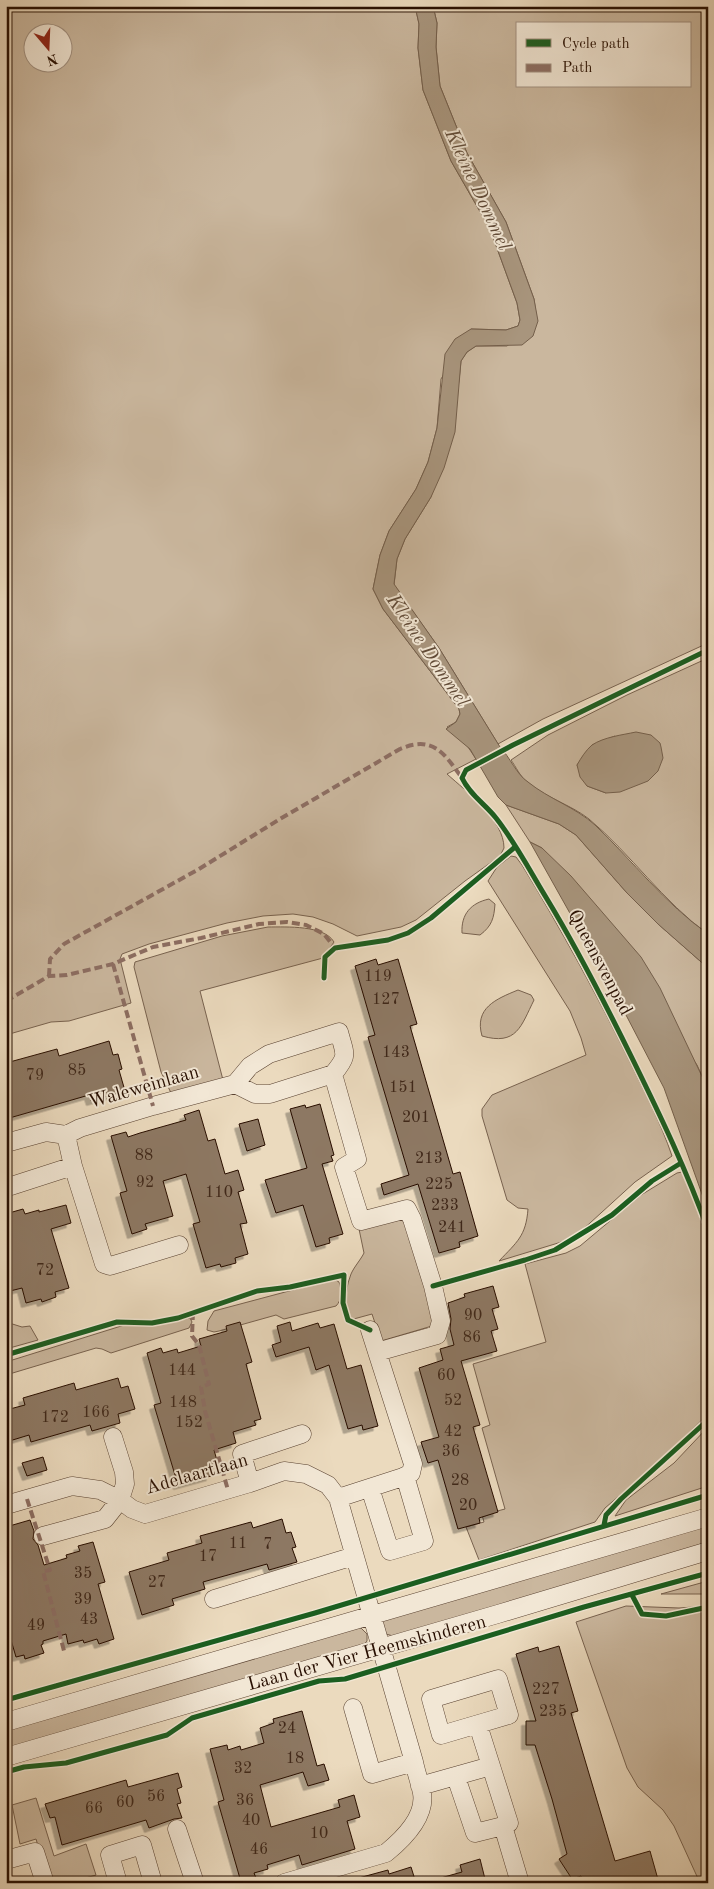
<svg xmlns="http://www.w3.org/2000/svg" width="714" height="1889" font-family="'Old Standard TT',serif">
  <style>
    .green { fill: #cab79e; stroke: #78624f; fill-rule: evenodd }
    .water { fill: #a8957d; stroke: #745f4b }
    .pier { fill: #ebdabe }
    .building { fill: #8d7863; stroke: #270e00; filter: url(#shadow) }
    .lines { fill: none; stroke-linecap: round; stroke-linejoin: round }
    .minor-casing { stroke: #584130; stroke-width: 19 }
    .minor { stroke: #f2e7d5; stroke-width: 18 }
    .quiet { stroke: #8d6e63; stroke-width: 4; stroke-dasharray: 8 4; stroke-linecap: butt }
    .cycleway-casing { stroke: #f2e7d5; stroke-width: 8 }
    .cycleway { stroke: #1b5e20; stroke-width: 5 }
    .labels { text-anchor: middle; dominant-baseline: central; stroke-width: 4; stroke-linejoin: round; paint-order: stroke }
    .number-label { font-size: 16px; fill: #402819 }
    .street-label { font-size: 19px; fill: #270e00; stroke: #f2e7d5 }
    .water-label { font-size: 20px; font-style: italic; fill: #614b38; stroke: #f2e7d5 }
  </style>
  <defs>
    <filter id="shadow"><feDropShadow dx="-4.5" dy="4.5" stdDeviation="0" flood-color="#0004"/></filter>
  </defs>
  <rect width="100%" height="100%" fill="#ebdabe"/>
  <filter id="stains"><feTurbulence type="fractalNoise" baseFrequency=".004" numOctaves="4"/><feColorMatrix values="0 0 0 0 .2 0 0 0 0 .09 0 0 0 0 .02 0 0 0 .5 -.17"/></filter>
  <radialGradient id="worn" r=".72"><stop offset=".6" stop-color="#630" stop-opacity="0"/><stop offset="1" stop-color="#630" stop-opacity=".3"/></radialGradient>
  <path class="green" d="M6 6H415L419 24 418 48 423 90 451 161 490 229 517 303 520 320 518 326 506 330 471 329 441 379 437 428 428 462 416 489 389 531 380 555 373 589 383 609 459 709 460 714 456 722 447 727 466 744 476 759 447 774C467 792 504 820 504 848L500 856 465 881 416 920 401 927 357 936 333 924 313 917 293 914 263 916 227 923 149 944 122 954 120 959 131 1003 69 1021 51 1022 6 1035ZM32 32H62V62H32Z
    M433 6H708V643L543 719 498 744 439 648 394 585 397 559 405 539 431 497 459 381 461 361 467 352 476 346H507L537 321 534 299 506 222 467 153 440 86 436 47 437 23ZM518 24H690V86H518Z
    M708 658V934C663 902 631 854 589 819 570 804 545 798 526 781 520 776 516 767 511 760L548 735 627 695ZM615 736 606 793 587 786 577 765 592 745Z
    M506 805 559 824 576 835 627 893 658 924 708 968V1089L697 1065 542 848 530 842Z
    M511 856 516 857 522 865C561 929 597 995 630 1062 645 1093 661 1123 672 1156L635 1182 579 1233 568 1240 499 1261C517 1242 526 1236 528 1209L518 1208 507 1200 482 1116V1109L492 1095 586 1055 581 1038 570 1011 488 881 497 867Z
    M489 899 495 904C494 918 492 926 480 935L462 933C461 914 471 903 489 899Z
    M268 927C287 927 324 925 334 942L323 958 200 991 223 1080 172 1095 161 1072 134 967 135 962 222 936Z
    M518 990 531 995 534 1000C521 1026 517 1046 482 1036 474 1008 496 999 518 990Z
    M682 1172 694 1200 708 1242V1414L661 1460 605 1508 595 1522 479 1560 466 1527 484 1522 482 1515 505 1509 482 1428 490 1425 473 1364 546 1342 525 1264 566 1253 580 1246 641 1195 677 1173Z
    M403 1218 435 1321 432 1326 381 1341 372 1314 350 1320C345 1306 345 1290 350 1277 352 1269 360 1261 364 1253L359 1229Z
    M334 1279 339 1282C342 1290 342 1300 336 1306L284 1319 276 1315 219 1331 214 1332 207 1330 208 1321 214 1311Z
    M190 1318 192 1322 189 1328 111 1353 102 1349 96 1348 6 1375V1362L134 1322 154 1325Z
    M6 1322 22 1327 30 1326 38 1340 6 1349Z
    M708 1427V1486L615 1516 626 1500 674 1463Z
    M708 1522V1546L393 1636 386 1634 382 1621Z
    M708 1581V1594H661Z
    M626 1606 679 1608 708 1606V1883H700L674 1826 663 1810 638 1787 627 1768 576 1622Z
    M354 1627 361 1628 367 1634V1641L363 1646 6 1749V1728Z
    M36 1798 54 1856 86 1844 96 1875 68 1883H49L36 1839 20 1844 12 1805Z"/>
  <path class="water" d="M415 6H433L437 23 436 47 440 86 467 153 506 222 534 299 538 321 533 336 522 345 476 346 467 352 461 361 455 432 444 468 431 497 405 539 397 559 394 584 439 648 500 747C510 757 516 774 528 782 549 799 575 807 595 825 633 861 665 904 708 934V968L658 924 627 893 576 835 559 824 506 805 498 797 470 749 446 729 456 722 460 714 459 709 383 609 373 589 380 555 389 531 416 489 428 462 437 428 445 354 455 339 471 329 506 330 518 326 520 320 517 303 490 229 451 161 423 90 418 48 419 24Z
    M636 732 651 735 660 743 661 747 663 758 658 771 648 781 620 792 606 793 587 786 580 777 577 765C581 758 586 750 592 745 604 737 622 735 636 732Z
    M530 842 542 848 571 876 641 957 660 988 708 1089V1207L703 1197 664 1088 613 990Z"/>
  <path class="pier" d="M502 746 508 751 478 768 475 761Z"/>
  <path class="building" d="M376 959 378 965 398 959 417 1024 410 1026 453 1174 460 1172 478 1236 459 1242 460 1247 439 1253 418 1184 384 1195 381 1184 409 1175 368 1037 375 1035 355 966Z
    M109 1041 113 1055 118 1054 122 1069 119 1070 125 1091 91 1101 89 1095 6 1119V1063L57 1049 59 1056Z
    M320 1104 334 1155 331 1156 333 1161 322 1164 343 1234 329 1238 330 1243 316 1247 303 1205 276 1213 265 1180 307 1168 290 1109 305 1105 306 1108Z
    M199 1110 208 1141 215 1139 225 1174 238 1170 244 1190 238 1192 247 1223 240 1224 248 1254 235 1258 236 1263 221 1267 220 1264 206 1268 193 1224 200 1222 186 1174 163 1181 173 1216 145 1224 147 1229 132 1234 120 1193 127 1191 111 1136 126 1132 128 1137 140 1133 186 1120 184 1115Z
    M258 1119 265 1145 247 1151 239 1124Z
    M66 1205 71 1223 51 1229 69 1288 55 1292 56 1297 42 1302 41 1299 26 1303 22 1288 6 1292V1220L10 1219 9 1213 23 1209 25 1214 39 1210V1212Z
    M493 1286 499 1307 492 1309 498 1329 491 1331 497 1351 461 1361 480 1425 473 1427 498 1512 479 1518 480 1523 458 1529 438 1460 428 1463 421 1442 439 1437 419 1368 443 1360 440 1349 454 1345 450 1329 451 1319 448 1303 465 1297 464 1294Z
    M240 1322 252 1362 246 1364 261 1419 254 1421 256 1425 233 1432 236 1443 214 1450 218 1464 208 1468 211 1476 178 1485 154 1405 161 1403 147 1353 161 1348 163 1353 177 1349 178 1353 201 1346 199 1339 227 1331 226 1326Z
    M290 1322 292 1331 318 1323 320 1328 334 1324 347 1369 361 1365 378 1426 363 1430 362 1425 348 1429 329 1365 316 1370 309 1347 276 1357 272 1345 281 1342 277 1326Z
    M118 1378 121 1388 128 1386 135 1409 118 1414 120 1423 92 1431 90 1425 31 1442 29 1435 6 1442V1410L25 1405 23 1398 74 1383 76 1390Z
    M43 1457 47 1470 27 1476 22 1463Z
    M282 1519 286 1533 291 1532 296 1547 292 1548 297 1562 269 1570 267 1564 203 1582 205 1589 172 1599 174 1605 142 1615 129 1572 169 1560 167 1553 202 1543 200 1536 251 1522 253 1528Z
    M30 1520 34 1531 33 1539 38 1545 44 1565 67 1558 66 1555 80 1551 78 1546 93 1542 105 1582 98 1584 114 1639 99 1644 97 1639 84 1643 83 1640 68 1644 66 1634 43 1641V1644L41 1645 44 1653 25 1659 24 1655 16 1657 6 1623V1527Z
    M559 1646 578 1711 571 1713 615 1861 650 1851 659 1883H583L581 1876 572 1879 559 1859 567 1854 552 1799 535 1745H526V1721H536L516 1654 538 1647 539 1652Z
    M302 1711 317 1766 324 1764 329 1780 308 1786 303 1772 260 1785 271 1827 340 1807 338 1800 354 1795 360 1817 347 1821 355 1849 302 1865 299 1855 267 1865 268 1869 254 1873 256 1878 241 1882 218 1802 224 1800 210 1749 227 1745 228 1750 240 1746 241 1750 264 1743 260 1728 274 1723 273 1719Z
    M178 1773 182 1787 177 1789 181 1803 177 1804 182 1818 174 1819 149 1828 146 1820 62 1845 55 1817 50 1818 45 1804 126 1780 128 1787Z
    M480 1859 486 1883H437V1879L462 1872 460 1865Z
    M411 1867 416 1883H356L355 1879 388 1870 389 1874Z"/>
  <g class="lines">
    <defs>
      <path id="minor" d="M235 1084 250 1066 269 1054 339 1032C345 1055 349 1055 333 1074
        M66 1135 73 1166 104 1264 110 1266 179 1245
        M6 1143 46 1132 66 1135 80 1128 153 1106 235 1084 255 1094H270L333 1074 357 1159 344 1167 361 1221 407 1209 412 1219 433 1286 441 1321 437 1335 377 1352
        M8 1187 73 1166
        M250 1483 242 1454 302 1434
        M370 1488 390 1551 424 1541 405 1476
        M338 1498 403 1477 411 1473 413 1464 370 1330
        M6 1505 72 1486 100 1490 120 1500 132 1509 145 1514 250 1483 284 1471 306 1474 328 1485 338 1498 414 1762C416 1772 420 1783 422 1793 426 1817 402 1840 386 1853L284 1883
        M43 1536 105 1519 120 1500 125 1484 124 1472 113 1437
        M214 1599 354 1556
        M498 1679 509 1715 441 1735 431 1699Z
        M353 1708 372 1774 414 1762
        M6 1722 708 1517
        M478 1725 491 1766
        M6 1757 498 1614 708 1551
        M456 1777 475 1833 503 1826
        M420 1786 491 1766 509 1823 503 1826 520 1883
        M177 1829 195 1883
        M6 1860 35 1852 45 1883
        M118 1883 110 1855 142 1845 153 1883"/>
    </defs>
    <use href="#minor" class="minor-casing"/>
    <use href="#minor" class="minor"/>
    <path class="quiet" d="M113 964 153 1106
      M49 976 50 959 64 944 199 869 280 819 400 749C433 735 444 753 462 778
      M6 1001 49 976 67 975 113 964 153 947 201 938 259 924 287 922 306 925 324 934 335 948
      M193 1312 192 1336 199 1345 209 1384 201 1387 205 1411 228 1490
      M27 1499 50 1570 43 1571 64 1651"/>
    <defs>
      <path id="cycleway" d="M708 650 513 745 466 770 462 778C470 795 485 804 496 818 515 842 531 873 547 899 578 950 606 1005 633 1060 660 1115 687 1171 708 1230
        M324 978 325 957 335 948 388 940 408 933 431 918 515 847
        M433 1286 525 1260 555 1250 612 1215 652 1181 681 1163
        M6 1355 117 1322 152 1323 178 1318 257 1291 290 1287 344 1275 343 1303 348 1320 370 1330
        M604 1525 606 1515 621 1499 708 1420
        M632 1595 642 1614 666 1616 708 1607
        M6 1700 315 1613 708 1495
        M6 1772 24 1767 66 1763 167 1735 192 1718 319 1681 345 1679 584 1607 708 1573"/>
    </defs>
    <use href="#cycleway" class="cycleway-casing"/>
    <use href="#cycleway" class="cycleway"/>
  </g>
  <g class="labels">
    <g class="number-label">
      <text x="378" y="977">119</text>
      <text x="386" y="1000">127</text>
      <text x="396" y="1053">143</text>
      <text x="77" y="1071">85</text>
      <text x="35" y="1076">79</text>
      <text x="403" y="1088">151</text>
      <text x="416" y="1118">201</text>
      <text x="144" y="1156">88</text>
      <text x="429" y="1159">213</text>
      <text x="145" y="1183">92</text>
      <text x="439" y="1185">225</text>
      <text x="219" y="1193">110</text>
      <text x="445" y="1206">233</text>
      <text x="452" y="1228">241</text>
      <text x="45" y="1271">72</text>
      <text x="473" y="1316">90</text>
      <text x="472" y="1338">86</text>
      <text x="182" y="1371">144</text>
      <text x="446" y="1376">60</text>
      <text x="453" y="1401">52</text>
      <text x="183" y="1403">148</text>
      <text x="96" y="1413">166</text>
      <text x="55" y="1418">172</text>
      <text x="189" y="1423">152</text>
      <text x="453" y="1432">42</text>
      <text x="451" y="1452">36</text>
      <text x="460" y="1481">28</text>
      <text x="468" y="1506">20</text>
      <text x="238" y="1544">11</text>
      <text x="268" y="1545">7</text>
      <text x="208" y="1557">17</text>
      <text x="83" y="1574">35</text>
      <text x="157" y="1583">27</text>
      <text x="83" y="1600">39</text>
      <text x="89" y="1620">43</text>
      <text x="36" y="1626">49</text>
      <text x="546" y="1690">227</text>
      <text x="553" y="1712">235</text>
      <text x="287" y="1729">24</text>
      <text x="295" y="1759">18</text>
      <text x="243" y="1769">32</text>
      <text x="156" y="1797">56</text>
      <text x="245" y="1801">36</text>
      <text x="125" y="1803">60</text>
      <text x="94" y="1809">66</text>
      <text x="251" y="1821">40</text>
      <text x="319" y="1834">10</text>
      <text x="259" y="1850">46</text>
    </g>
    <g class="street-label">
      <text transform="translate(599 963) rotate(62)">Queensvenpad</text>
      <text transform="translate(144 1088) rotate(-16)">Waleweinlaan</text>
      <text transform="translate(197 1475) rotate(-16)">Adelaartlaan</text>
      <text transform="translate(367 1654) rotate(-15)">Laan der Vier Heemskinderen</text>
    </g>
    <g class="water-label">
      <text transform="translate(477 190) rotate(65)">Kleine Dommel</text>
      <text transform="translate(427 651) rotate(56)">Kleine Dommel</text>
    </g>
  </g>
  <rect width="714" height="1889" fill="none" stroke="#ebdabe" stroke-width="25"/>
  <rect x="8" y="8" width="699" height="1874" fill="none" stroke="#270e00" stroke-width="2.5"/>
  <rect x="12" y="12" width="689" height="1864" fill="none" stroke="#270e00"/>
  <rect x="516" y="22" width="175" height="65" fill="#f2e7d5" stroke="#a19080"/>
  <rect x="526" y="39" width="25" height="8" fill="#1b5e20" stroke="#a19080"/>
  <text x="562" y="48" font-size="15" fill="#270e00">Cycle path</text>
  <rect x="526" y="64" width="25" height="8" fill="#8d6e63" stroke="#a19080"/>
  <text x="562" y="72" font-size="15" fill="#270e00">Path</text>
  <g transform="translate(48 48) rotate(161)"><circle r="24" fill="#f2e7d5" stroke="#a19080"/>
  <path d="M0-4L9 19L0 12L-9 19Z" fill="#8f2418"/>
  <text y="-8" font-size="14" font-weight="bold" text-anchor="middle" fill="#270e00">N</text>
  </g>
  <rect width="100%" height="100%" filter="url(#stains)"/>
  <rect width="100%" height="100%" fill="url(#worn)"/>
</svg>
